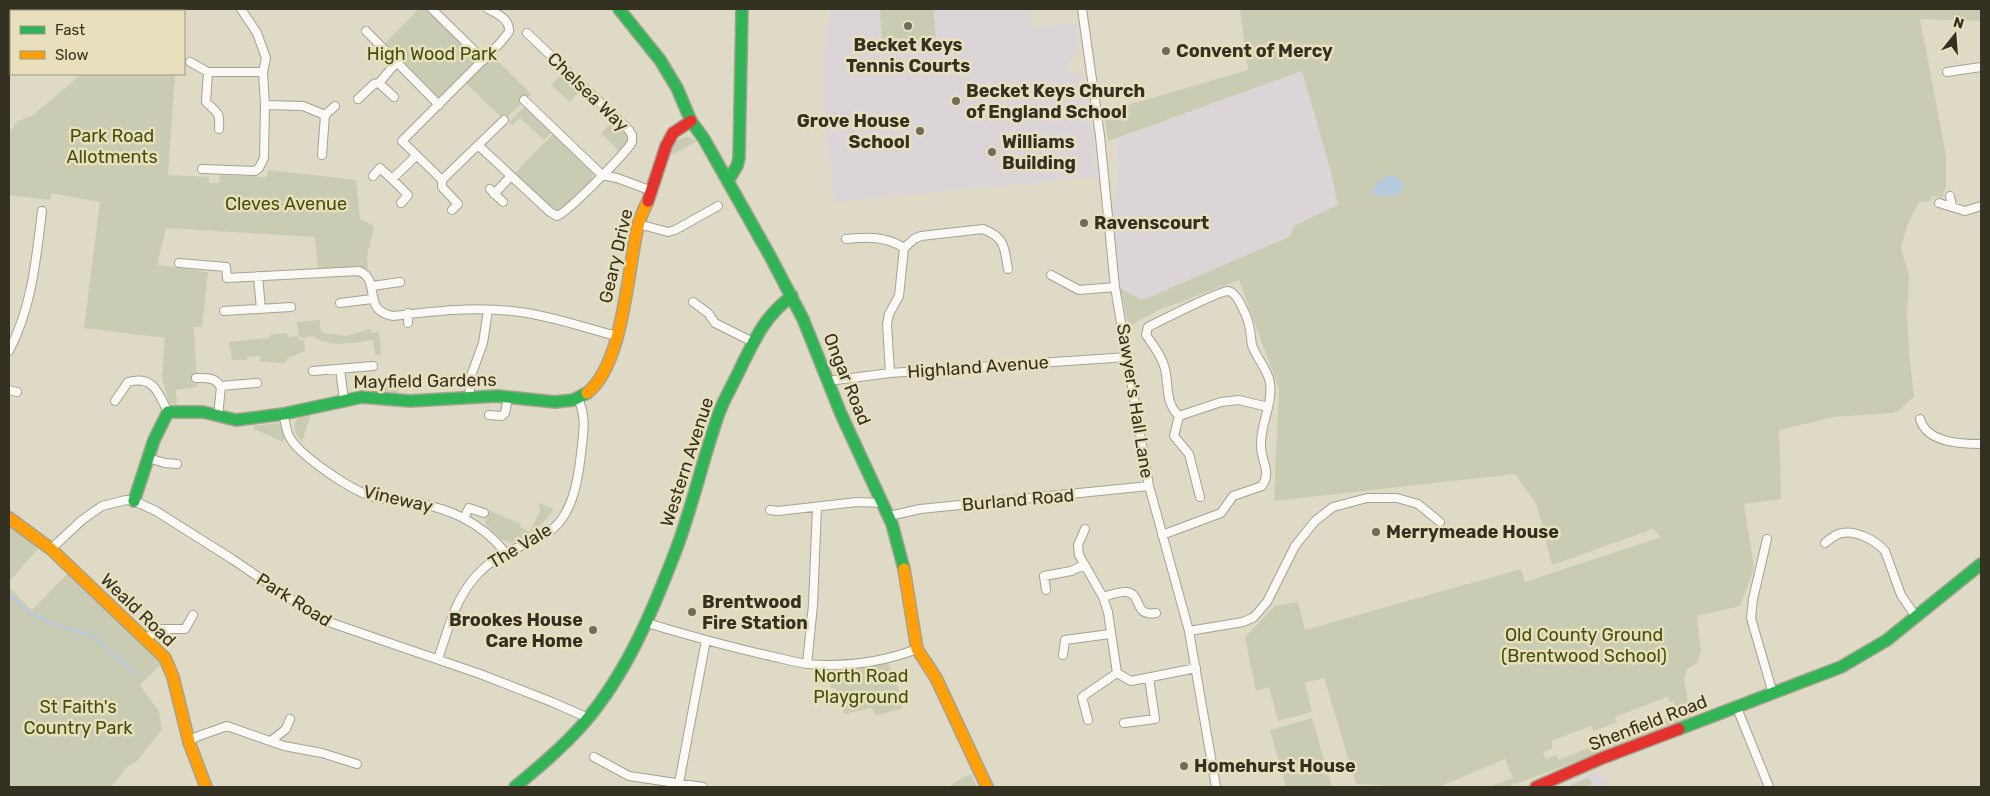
<svg xmlns="http://www.w3.org/2000/svg" width="1990" height="796" font-family="Rubik,sans-serif">
  <style>
    .education { fill: #dcd5d8 }
    .green { fill: #c9cbb2; fill-rule: evenodd }
    .water { fill: #b7cbde }
    .lines { fill: none; stroke-linecap: round; stroke-linejoin: round }
    .stream { stroke: #b7cbde; stroke-width: 2.5 }
    .street-casing { stroke: #a5a292; stroke-width: 10 }
    .fast-casing { stroke: #a5a292; stroke-width: 14 }
    .slow-casing { stroke: #a5a292; stroke-width: 14 }
    .jam-casing { stroke: #a5a292; stroke-width: 14 }
    .street { stroke: #faf9f6; stroke-width: 8 }
    .fast { stroke: #30b455; stroke-width: 11 }
    .slow { stroke: #ff9f0a; stroke-width: 11 }
    .jam { stroke: #e5322d; stroke-width: 11 }
    .poi-dot { fill: #706c5c; stroke: #e8e0bc; stroke-width: 2 }
    .labels { text-anchor: middle; dominant-baseline: central; stroke-width: 5; stroke-linejoin: round; paint-order: stroke }
    .poi-label { font-size: 18px; font-weight: bold; fill: #343123; stroke: #e8e0bc; text-anchor: start }
    .park-label { font-size: 18px; fill: #43500b; stroke: #e8e0bc }
    .street-label { font-size: 18px; fill: #343123; stroke: #e8e0bc }
  </style>
  <rect width="100%" height="100%" fill="#dedac6"/>
  <path class="education" d="M830 9H1031L1032 27 1076 23 1079 50 1068 65V71L1081 73 1087 83 1095 153 1093 164 1103 176 834 202 824 116 823 59Z
    M1312 67 1354 208 1145 299 1142 300 1120 288 1113 219 1118 167 1116 139Z
    M1594 773 1601 774 1610 787H1560Z"/>
  <path class="green" d="M128 9H179V11H127Z
    M419 9H432L483 59 490 53 531 94 504 120 463 80 439 105 381 47Z
    M880 9H934L936 44 882 47Z
    M1240 9H1981V21L1920 19 1946 155V187L1942 198 1933 196 1929 201 1919 202 1908 223 1901 248 1909 275 1907 313 1909 352 1914 397 1898 411 1891 413 1834 417 1779 430 1781 499 1744 504 1754 568 1740 606 1697 616 1701 651 1697 664 1687 669 1684 679 1691 719 1507 787H1488L1513 778 1505 759 1439 787H1382L1381 785 1356 784 1324 678 1305 683 1312 712 1278 721 1269 687 1256 691 1245 637 1275 606 1298 602 1305 630 1521 569 1525 582 1661 537 1652 528 1645 532 1552 565 1537 505 1515 474 1274 501 1279 389 1239 280 1159 310 1129 326 1120 288 1142 300 1145 299 1291 236 1294 226 1338 205 1331 172 1302 71 1108 141 1104 112 1248 70ZM1667 697 1670 702 1673 701 1675 707 1672 709 1674 715 1655 722 1653 717 1647 719 1651 730 1640 734 1636 723 1633 724 1635 730 1623 735 1621 730 1606 735 1608 741 1600 744 1597 738 1594 739 1596 745 1558 760 1556 755 1546 759 1543 752 1553 748 1551 741 1591 726 1594 731 1617 722 1615 717Z
    M82 74H175L168 175 209 177V183H219L220 175 267 177 268 170 356 180 360 219 374 226 367 257 368 269 318 270 315 237 166 228 157 265 208 272 202 327H194L197 387 176 390 177 405 169 403 162 378 165 338 84 328 100 202 51 193 50 200 9 195V133L17 121 32 116Z
    M562 74 580 91 570 102 551 85Z
    M525 106H527L554 130 544 140 520 118 513 125 509 122Z
    M614 120 629 135 630 140 620 152 601 133Z
    M555 132 594 172C594 182 565 211 555 212L550 210 515 173Z
    M689 137 697 141 670 156C671 145 677 137 689 137Z
    M320 320V328L323 333 345 336 371 329 372 333 379 332 381 354 375 355 373 340C354 343 329 348 312 336L301 338 298 334 297 322Z
    M287 333 288 337 298 336 299 340H304L305 351 288 358 285 363C276 364 269 361 260 362V356L247 357V360H232L229 342 270 338V335Z
    M400 380 398 395 381 394 380 381Z
    M311 414 302 442C296 435 291 426 298 418Z
    M278 423C286 428 285 435 283 442L254 429V426Z
    M539 503 554 509C543 526 529 535 511 543L501 539 485 524 490 511 521 524 520 527 530 532 540 511Z
    M9 518 43 543 9 582Z
    M71 570 162 663 140 685 159 712 162 730 137 761 127 767 111 787H9V587L32 610Z
    M886 658 904 702 902 709 876 715 871 708 844 714 836 689 830 687 833 674 840 664Z
    M1312 718 1332 787H1286L1270 730Z
    M971 774 977 787H952L951 784Z
    M1589 777 1592 784 1584 787H1567Z"/>
  <path class="water" d="M1387 175 1397 177 1404 184 1402 191 1394 196 1373 195V188Z"/>
  <g class="lines">
    <path class="stream" d="M9 594 28 612 49 622 94 637 136 674"/>
    <defs>
      <path id="street" d="M64 9 66 11
        M432 9 484 60
        M488 9C498 14 510 19 509 32L500 43 402 141 442 180 504 120
        M1082 9 1100 136 1115 287 1149 486 1189 631 1216 787
        M83 11 84 9
        M366 31 439 105
        M190 62 208 72
        M1947 72 1981 67
        M379 83 394 97
        M358 99 374 84 379 83 396 63
        M524 100 602 175
        M265 105 303 106 325 115 322 155
        M325 115 335 106
        M219 129C220 111 218 114 206 102L208 72H263
        M478 145 550 212 557 216C567 213 626 153 632 142V135L628 129 527 33
        M202 169 255 171 259 168 264 158 265 105 263 72 266 58 257 33 241 9
        M602 175 617 178 652 191
        M373 176 380 168 392 179
        M442 180V187L458 204 452 210
        M490 189 503 202
        M494 194 511 176
        M1950 196 1952 207
        M401 203 408 195 392 179 416 156
        M1939 203 1965 211 1981 206
        M638 224 668 232 675 230 718 206
        M846 239C868 237 886 236 904 248L899 296 889 314 887 324 890 373
        M904 248 914 239 921 236 983 229C1006 238 1004 248 1008 269
        M179 263 226 267 227 278 359 271C382 280 361 311 393 316 435 311 477 306 520 312 552 316 585 328 617 336
        M1051 275 1079 290 1115 287
        M258 276 261 309
        M372 286 400 282
        M693 302 708 313 715 323 753 342
        M340 303 372 299
        M224 311 291 307
        M408 313V323
        M9 351C32 307 36 260 42 211
        M340 369 344 400
        M313 371 373 366
        M196 378C206 378 215 377 220 386L257 383
        M828 381 890 373 1128 357
        M9 390 17 392
        M469 397 471 376 483 343 488 310
        M115 401 128 382C154 375 158 393 168 412
        M283 414C285 420 286 430 289 436 298 455 351 490 371 496 382 500 395 499 406 501 446 507 479 520 505 552
        M489 415 502 416 505 413 508 397
        M1179 416 1221 402 1239 400 1268 407
        M218 417 221 386
        M1920 419C1927 443 1961 444 1981 444
        M148 458 165 463 177 464
        M770 510 778 511 857 502 883 503
        M889 516 920 509 1149 486
        M464 518 469 508 484 513
        M1085 529 1078 545 1079 555 1103 597 1108 612 1117 673 1131 681 1196 668
        M1162 535 1221 513 1233 496 1262 486C1272 471 1261 462 1261 446 1260 425 1273 404 1270 383 1268 369 1256 358 1252 345 1251 340 1251 335 1250 330 1249 321 1238 292 1228 291 1219 291 1160 321 1148 327L1146 335C1153 345 1162 356 1165 369 1169 386 1165 403 1179 416L1174 436 1189 454 1200 497
        M1767 539 1753 599 1751 618 1773 694
        M1825 543C1830 539 1835 534 1842 533 1856 530 1875 540 1885 551L1901 595 1916 617
        M51 549 82 520 102 506 126 500 134 501 156 511 232 559 320 619 480 674 552 702 588 718
        M1046 590 1044 576 1071 571 1084 565
        M1103 597C1110 595 1120 591 1127 592 1143 595 1133 617 1156 613
        M647 623C687 635 726 646 766 655 780 658 794 662 807 664 844 667 883 662 917 649
        M1189 631 1243 622 1254 617 1267 602 1295 546 1315 521 1333 507 1367 498H1397L1418 504 1440 522
        M144 640 159 629H185L193 615
        M1063 655 1065 640 1110 634
        M438 659C448 630 455 599 476 576 500 550 520 549 547 533 572 518 578 481 581 454 583 434 587 417 578 399
        M807 664 813 605 817 507
        M1737 708 1769 787
        M1088 720 1082 697 1117 673
        M1124 723 1155 719 1149 678
        M271 741 286 729 290 719
        M189 742 196 737 227 726 284 746 322 753 357 764
        M594 757 629 776 703 787
        M679 783 706 640"/>
      <path id="fast" d="M619 9 660 60 677 88 691 121 704 139 770 256 803 319 841 414 892 524 904 569
        M728 181 737 166 739 158 742 9
        M134 501 154 440 168 412H203L236 420 283 414 362 397 410 401 497 396 555 402 573 400 587 393
        M1679 729 1841 667 1887 640 1981 564
        M515 787C539 767 563 747 584 723 627 673 653 610 676 550 693 505 703 458 719 413 725 397 735 381 742 365 756 337 765 316 792 296"/>
      <path id="slow" d="M587 393C624 364 627 271 638 226 640 217 644 209 648 201
        M9 518 51 549 165 658 173 677 189 742 206 787
        M904 569 917 649 936 678 987 787"/>
      <path id="jam" d="M648 201 666 146 673 133 691 121
        M1536 787 1600 759 1679 729"/>
    </defs>
    <use href="#street" class="street-casing"/>
    <use href="#fast" class="fast-casing"/>
    <use href="#slow" class="slow-casing"/>
    <use href="#jam" class="jam-casing"/>
    <use href="#street" class="street"/>
    <use href="#fast" class="fast"/>
    <use href="#slow" class="slow"/>
    <use href="#jam" class="jam"/>
  </g>
  <g class="poi-dot">
    <circle cx="908" cy="26" r="5"/>
    <circle cx="1166" cy="51" r="5"/>
    <circle cx="956" cy="101" r="5"/>
    <circle cx="920" cy="131" r="5"/>
    <circle cx="992" cy="152" r="5"/>
    <circle cx="1084" cy="223" r="5"/>
    <circle cx="1376" cy="532" r="5"/>
    <circle cx="692" cy="612" r="5"/>
    <circle cx="593" cy="630" r="5"/>
    <circle cx="1184" cy="766" r="5"/>
  </g>
  <g class="labels">
    <g class="poi-label">
      <text x="908" y="45" text-anchor="middle">Becket Keys<tspan x="908" dy="21">Tennis Courts</tspan></text>
      <text x="1176" y="51">Convent of Mercy</text>
      <text x="966" y="91">Becket Keys Church<tspan x="966" dy="21">of England School</tspan></text>
      <text x="910" y="121" text-anchor="end">Grove House<tspan x="910" dy="21">School</tspan></text>
      <text x="1002" y="142">Williams<tspan x="1002" dy="21">Building</tspan></text>
      <text x="1094" y="223">Ravenscourt</text>
      <text x="1386" y="532">Merrymeade House</text>
      <text x="702" y="602">Brentwood<tspan x="702" dy="21">Fire Station</tspan></text>
      <text x="583" y="620" text-anchor="end">Brookes House<tspan x="583" dy="21">Care Home</tspan></text>
      <text x="1194" y="766">Homehurst House</text>
    </g>
    <g class="park-label">
      <text x="432" y="54">High Wood Park</text>
      <text x="112" y="136">Park Road<tspan x="112" dy="21">Allotments</tspan></text>
      <text x="286" y="204">Cleves Avenue</text>
      <text x="1584" y="635">Old County Ground<tspan x="1584" dy="21">(Brentwood School)</tspan></text>
      <text x="861" y="676">North Road<tspan x="861" dy="21">Playground</tspan></text>
      <text x="78" y="707">St Faith's<tspan x="78" dy="21">Country Park</tspan></text>
    </g>
    <g class="street-label">
      <text transform="translate(588 92) rotate(44)">Chelsea Way</text>
      <text transform="translate(616 256) rotate(-77)">Geary Drive</text>
      <text transform="translate(978 367) rotate(-4)">Highland Avenue</text>
      <text transform="translate(847 379) rotate(68)">Ongar Road</text>
      <text transform="translate(425 381) rotate(-1)">Mayfield Gardens</text>
      <text transform="translate(1135 401) rotate(81)">Sawyer's Hall Lane</text>
      <text transform="translate(687 462) rotate(-72)">Western Avenue</text>
      <text transform="translate(398 499) rotate(13)">Vineway</text>
      <text transform="translate(1018 500) rotate(-5)">Burland Road</text>
      <text transform="translate(520 546) rotate(-31)">The Vale</text>
      <text transform="translate(294 600) rotate(32)">Park Road</text>
      <text transform="translate(138 610) rotate(44)">Weald Road</text>
      <text transform="translate(1648 723) rotate(-21)">Shenfield Road</text>
    </g>
  </g>
  <rect width="1990" height="796" fill="none" stroke="#343123" stroke-width="20"/>
  <rect x="10" y="10" width="175" height="65" fill="#e8e0bc" stroke="#a09a7f"/>
  <rect x="20" y="26" width="25" height="8" fill="#30b455" stroke="#a09a7f"/>
  <text x="55" y="35" font-size="15" fill="#343123">Fast</text>
  <rect x="20" y="51" width="25" height="8" fill="#ff9f0a" stroke="#a09a7f"/>
  <text x="55" y="60" font-size="15" fill="#343123">Slow</text>
  <g transform="translate(1955 35) rotate(17)" stroke="#e8e0bc" stroke-width="4" paint-order="stroke">
  <path d="M0-4L9 19L0 12L-9 19Z" fill="#343123"/>
  <text y="-8" font-size="14" font-weight="bold" text-anchor="middle" fill="#343123">N</text>
  </g>
</svg>
